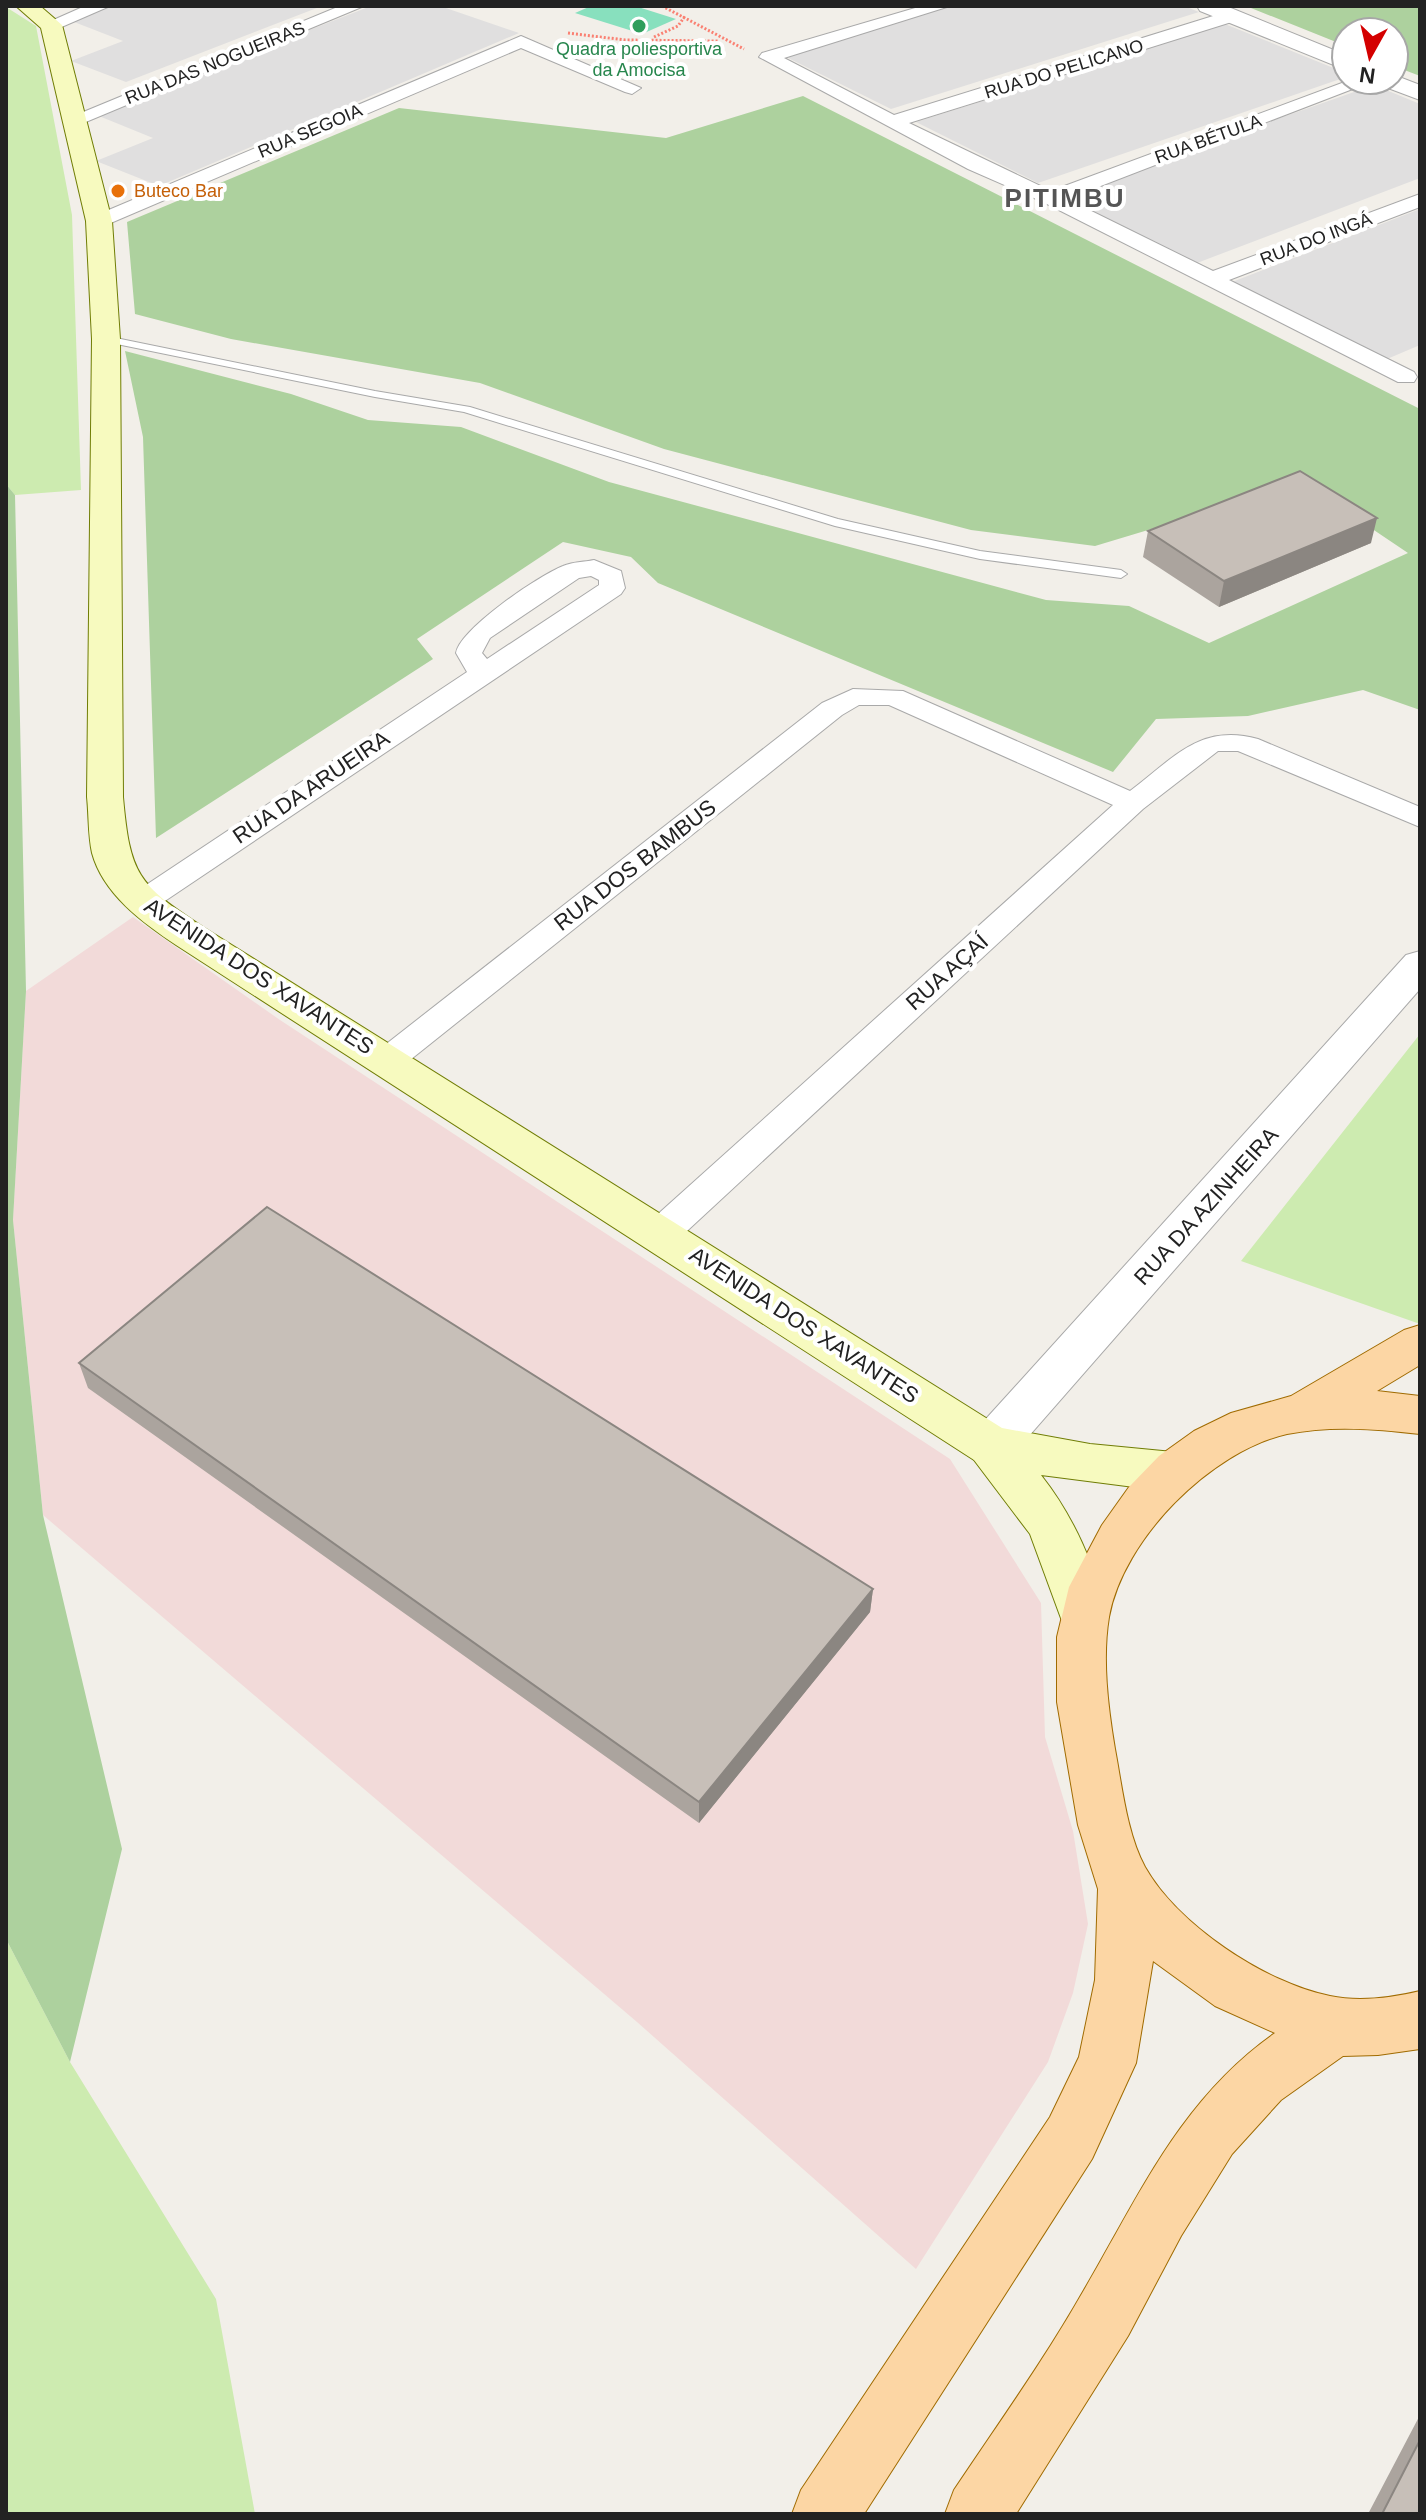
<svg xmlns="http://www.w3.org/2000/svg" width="1426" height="2520" font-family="Arial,sans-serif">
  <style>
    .residential { fill: #e0dfdf }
    .commercial { fill: #f2dad9 }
    .grass { fill: #cdebb0 }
    .forest { fill: #add19e }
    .pitch { fill: #88e0be }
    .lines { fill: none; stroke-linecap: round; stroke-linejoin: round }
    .service-casing { stroke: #a9a9a9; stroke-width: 2 }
    .minor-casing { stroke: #a9a9a9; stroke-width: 2 }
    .tertiary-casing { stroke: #a9a9a9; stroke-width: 2 }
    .secondary-casing { stroke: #707d05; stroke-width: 2 }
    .primary-casing { stroke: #a06b00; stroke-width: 2 }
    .path { stroke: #fa8072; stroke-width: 3; stroke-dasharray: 2 2; stroke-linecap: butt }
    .service { fill: #fff; fill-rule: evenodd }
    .minor { fill: #fff; fill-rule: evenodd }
    .tertiary { fill: #fff; fill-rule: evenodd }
    .secondary { fill: #f7fabf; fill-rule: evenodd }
    .primary { fill: #fcd6a4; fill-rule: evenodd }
    .wall { fill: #aba49e }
    .shaded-wall { fill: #8b8681 }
    .building { fill: #c7bfb8; stroke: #8b8681; stroke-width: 2 }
    .leisure-dot { fill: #2e9e5b; stroke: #fff; stroke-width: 3 }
    .food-dot { fill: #e8710a; stroke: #fff; stroke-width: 3 }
    .labels { text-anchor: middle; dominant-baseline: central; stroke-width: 8; stroke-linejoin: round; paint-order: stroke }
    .far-leisure-label { font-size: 18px; fill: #27864d; stroke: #fff }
    .far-street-label { font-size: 18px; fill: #222; stroke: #fff }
    .far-food-label { font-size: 18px; fill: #c56008; stroke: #fff; text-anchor: start }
    .street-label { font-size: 22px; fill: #222; stroke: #fff }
    .far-district-label { font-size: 26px; font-weight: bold; letter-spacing: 2px; fill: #555; stroke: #fff }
  </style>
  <rect width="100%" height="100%" fill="#f2efe9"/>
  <path class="residential" d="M109 6H322L126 82 71 61 123 41 69 20Z
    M371 6H440L519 33 159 186 96 161 153 138 94 114Z
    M948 6H1184L1199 12 891 109 782 55Z
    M1225 24 1346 73V77L1038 183 916 122Z
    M1374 85 1420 104V178L1197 263 1060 195Z
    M1420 209V345L1387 359 1232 282Z"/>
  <path class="commercial" d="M133 917 280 1020 950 1459 1041 1603 1045 1737 1073 1831 1088 1924 1073 1993 1048 2062 916 2269 637 2022 43 1515 13 1220 26 991Z"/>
  <path class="grass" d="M6 7 36 26 72 215 81 490 15 495 6 484Z
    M1420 1034V1324L1241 1261Z
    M6 1939 70 2062 216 2299 255 2514H6Z"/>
  <path class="forest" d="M1246 6H1420V76L1394 66V32H1346V46Z
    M803 96 1420 409V710L1363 690 1248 716 1156 719 1113 772 658 583 631 557 563 542 417 639 433 659 156 838 143 437 125 351 291 394 368 420 461 427 609 482 1046 600 1129 606 1209 643 1408 553 1304 483 1095 546 971 530 664 449 480 383 231 339 135 314 127 222 399 108 666 138Z
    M6 484 15 495 26 991 13 1220 43 1515 122 1849 70 2062 6 1939Z"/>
  <path class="pitch" d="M591 6H635L676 19 642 34 575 13Z"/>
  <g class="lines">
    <defs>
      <path id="service" d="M106 336 375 391 470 407 838 519 980 551 1121 570 1127 574 1121 578 980 559 835 526 464 412 375 397 102 341 100 339Z"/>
      <path id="minor" d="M85 6H110L57 29 51 30 42 25Z
        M340 6H364L81 124 74 126 64 120Z
        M922 6H950L784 58 894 115 1226 12H1238V20L909 123 1051 191 1350 80H1376L1067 199 1213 271 1420 194V207L1229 280 1414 372 1417 377 1414 382H1398L1043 202 968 169 759 57 762 53Z
        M521 36 641 88 632 94 625 92 521 48 106 225 99 227 89 221 92 217Z
        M594 560 621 571 625 588 621 594 153 909 142 912 131 909 127 902 131 895 467 672 456 653C460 629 538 576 563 566 572 562 584 562 594 560ZM591 576 599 580V585L487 659 482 653 490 638 579 578Z
        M853 689 903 691 1130 791C1174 758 1200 723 1258 739L1420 807V827L1238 751H1218L1143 809 674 1243 661 1246 648 1243 643 1233 648 1223 1113 805 889 705H859L842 715 400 1068 388 1072 376 1068 371 1060 376 1052 822 703Z"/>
      <path id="tertiary" d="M1197 6H1226L1346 55V70L1200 11Z
        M1394 75 1420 85V100L1380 85 1377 80H1394Z
        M1420 951V989L1008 1460 991 1466 974 1460 967 1446 974 1432 1406 955Z"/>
      <path id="secondary" d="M16 6H40L62 25 112 221 120 339 123 797C130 874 137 884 203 927L1002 1428 1090 1444 1173 1452 1190 1458 1197 1472 1190 1486 1173 1492 1041 1475C1075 1518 1093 1564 1109 1616L1102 1632 1084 1638 1066 1632 1030 1534 974 1460 176 945C143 923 103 894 92 853 88 835 89 816 87 797L92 339 86 221 41 28Z"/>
      <path id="primary" d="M1420 1325V1365L1377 1391 1420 1396V1434C1376 1429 1332 1425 1287 1434 1211 1451 1123 1539 1109 1617 1102 1659 1108 1707 1115 1749 1122 1786 1127 1834 1145 1867 1178 1925 1265 1983 1330 1996 1359 2002 1391 1998 1420 1991V2049L1378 2055 1343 2056 1281 2100 1232 2154 1181 2236 1128 2336 1016 2514H945L954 2490C998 2424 1045 2359 1084 2290 1140 2194 1181 2099 1275 2033L1215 2006 1153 1961 1136 2063 1092 2159 864 2514H792L801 2490 1050 2117 1079 2057 1095 1980 1098 1889 1078 1825 1057 1702V1637L1069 1587 1102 1525 1129 1487 1159 1456 1194 1431 1231 1413 1291 1396 1404 1330Z"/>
    </defs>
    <use href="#service" class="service-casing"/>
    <use href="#minor" class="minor-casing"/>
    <use href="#tertiary" class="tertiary-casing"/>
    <use href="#secondary" class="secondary-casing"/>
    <use href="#primary" class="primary-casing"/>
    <path class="path" d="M662 6 744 49
      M568 33 625 40 719 41
      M654 37 678 26 685 16"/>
    <use href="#service" class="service"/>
    <use href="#minor" class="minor"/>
    <use href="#tertiary" class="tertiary"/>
    <use href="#secondary" class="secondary"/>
    <use href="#primary" class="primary"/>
  </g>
  <path class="wall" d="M1148 531 1371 543 1219 607 1143 557Z
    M79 1363 873 1589 870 1612 699 1823 88 1388Z
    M1420 2415V2514H1368Z"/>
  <path class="shaded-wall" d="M1377 518 1371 543 1219 607 1224 581Z
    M873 1589 870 1612 699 1823V1802Z"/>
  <path class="building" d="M1300 471 1377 518 1224 581 1148 531Z
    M267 1207 873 1589 699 1802 79 1363Z
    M1420 2440V2514H1382Z"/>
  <circle class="leisure-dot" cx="639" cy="26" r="8"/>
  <circle class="food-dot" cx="118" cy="191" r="8"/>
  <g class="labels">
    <g class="far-leisure-label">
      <text x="639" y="49">Quadra poliesportiva<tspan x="639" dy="21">da Amocisa</tspan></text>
    </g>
    <g class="far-street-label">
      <text transform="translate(215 63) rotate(-22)">RUA DAS NOGUEIRAS</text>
      <text transform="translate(1064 69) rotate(-17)">RUA DO PELICANO</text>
      <text transform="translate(310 131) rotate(-23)">RUA SEGOIA</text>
      <text transform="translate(1208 139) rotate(-20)">RUA BÉTULA</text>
      <text transform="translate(1316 239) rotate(-21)">RUA DO INGÁ</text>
    </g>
    <g class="far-food-label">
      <text x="134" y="191">Buteco Bar</text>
    </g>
    <g class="street-label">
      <text transform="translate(311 787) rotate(-34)">RUA DA ARUEIRA</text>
      <text transform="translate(635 865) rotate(-38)">RUA DOS BAMBUS</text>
      <text transform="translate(947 972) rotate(-42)">RUA AÇAÍ</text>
      <text transform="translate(259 976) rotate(33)">AVENIDA DOS XAVANTES</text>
      <text transform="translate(1206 1206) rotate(-48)">RUA DA AZINHEIRA</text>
      <text transform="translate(804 1325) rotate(33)">AVENIDA DOS XAVANTES</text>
    </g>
    <g class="far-district-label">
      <text x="1065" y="198">PITIMBU</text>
    </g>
  </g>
  <rect width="1426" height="2520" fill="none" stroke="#222222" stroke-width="16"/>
  <g transform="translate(1370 56) rotate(188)"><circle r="38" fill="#ffffff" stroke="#a7a7a7" stroke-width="2"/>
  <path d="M0-6L14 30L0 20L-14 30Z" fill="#d40000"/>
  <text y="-12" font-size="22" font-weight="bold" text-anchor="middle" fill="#222222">N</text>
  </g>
</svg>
